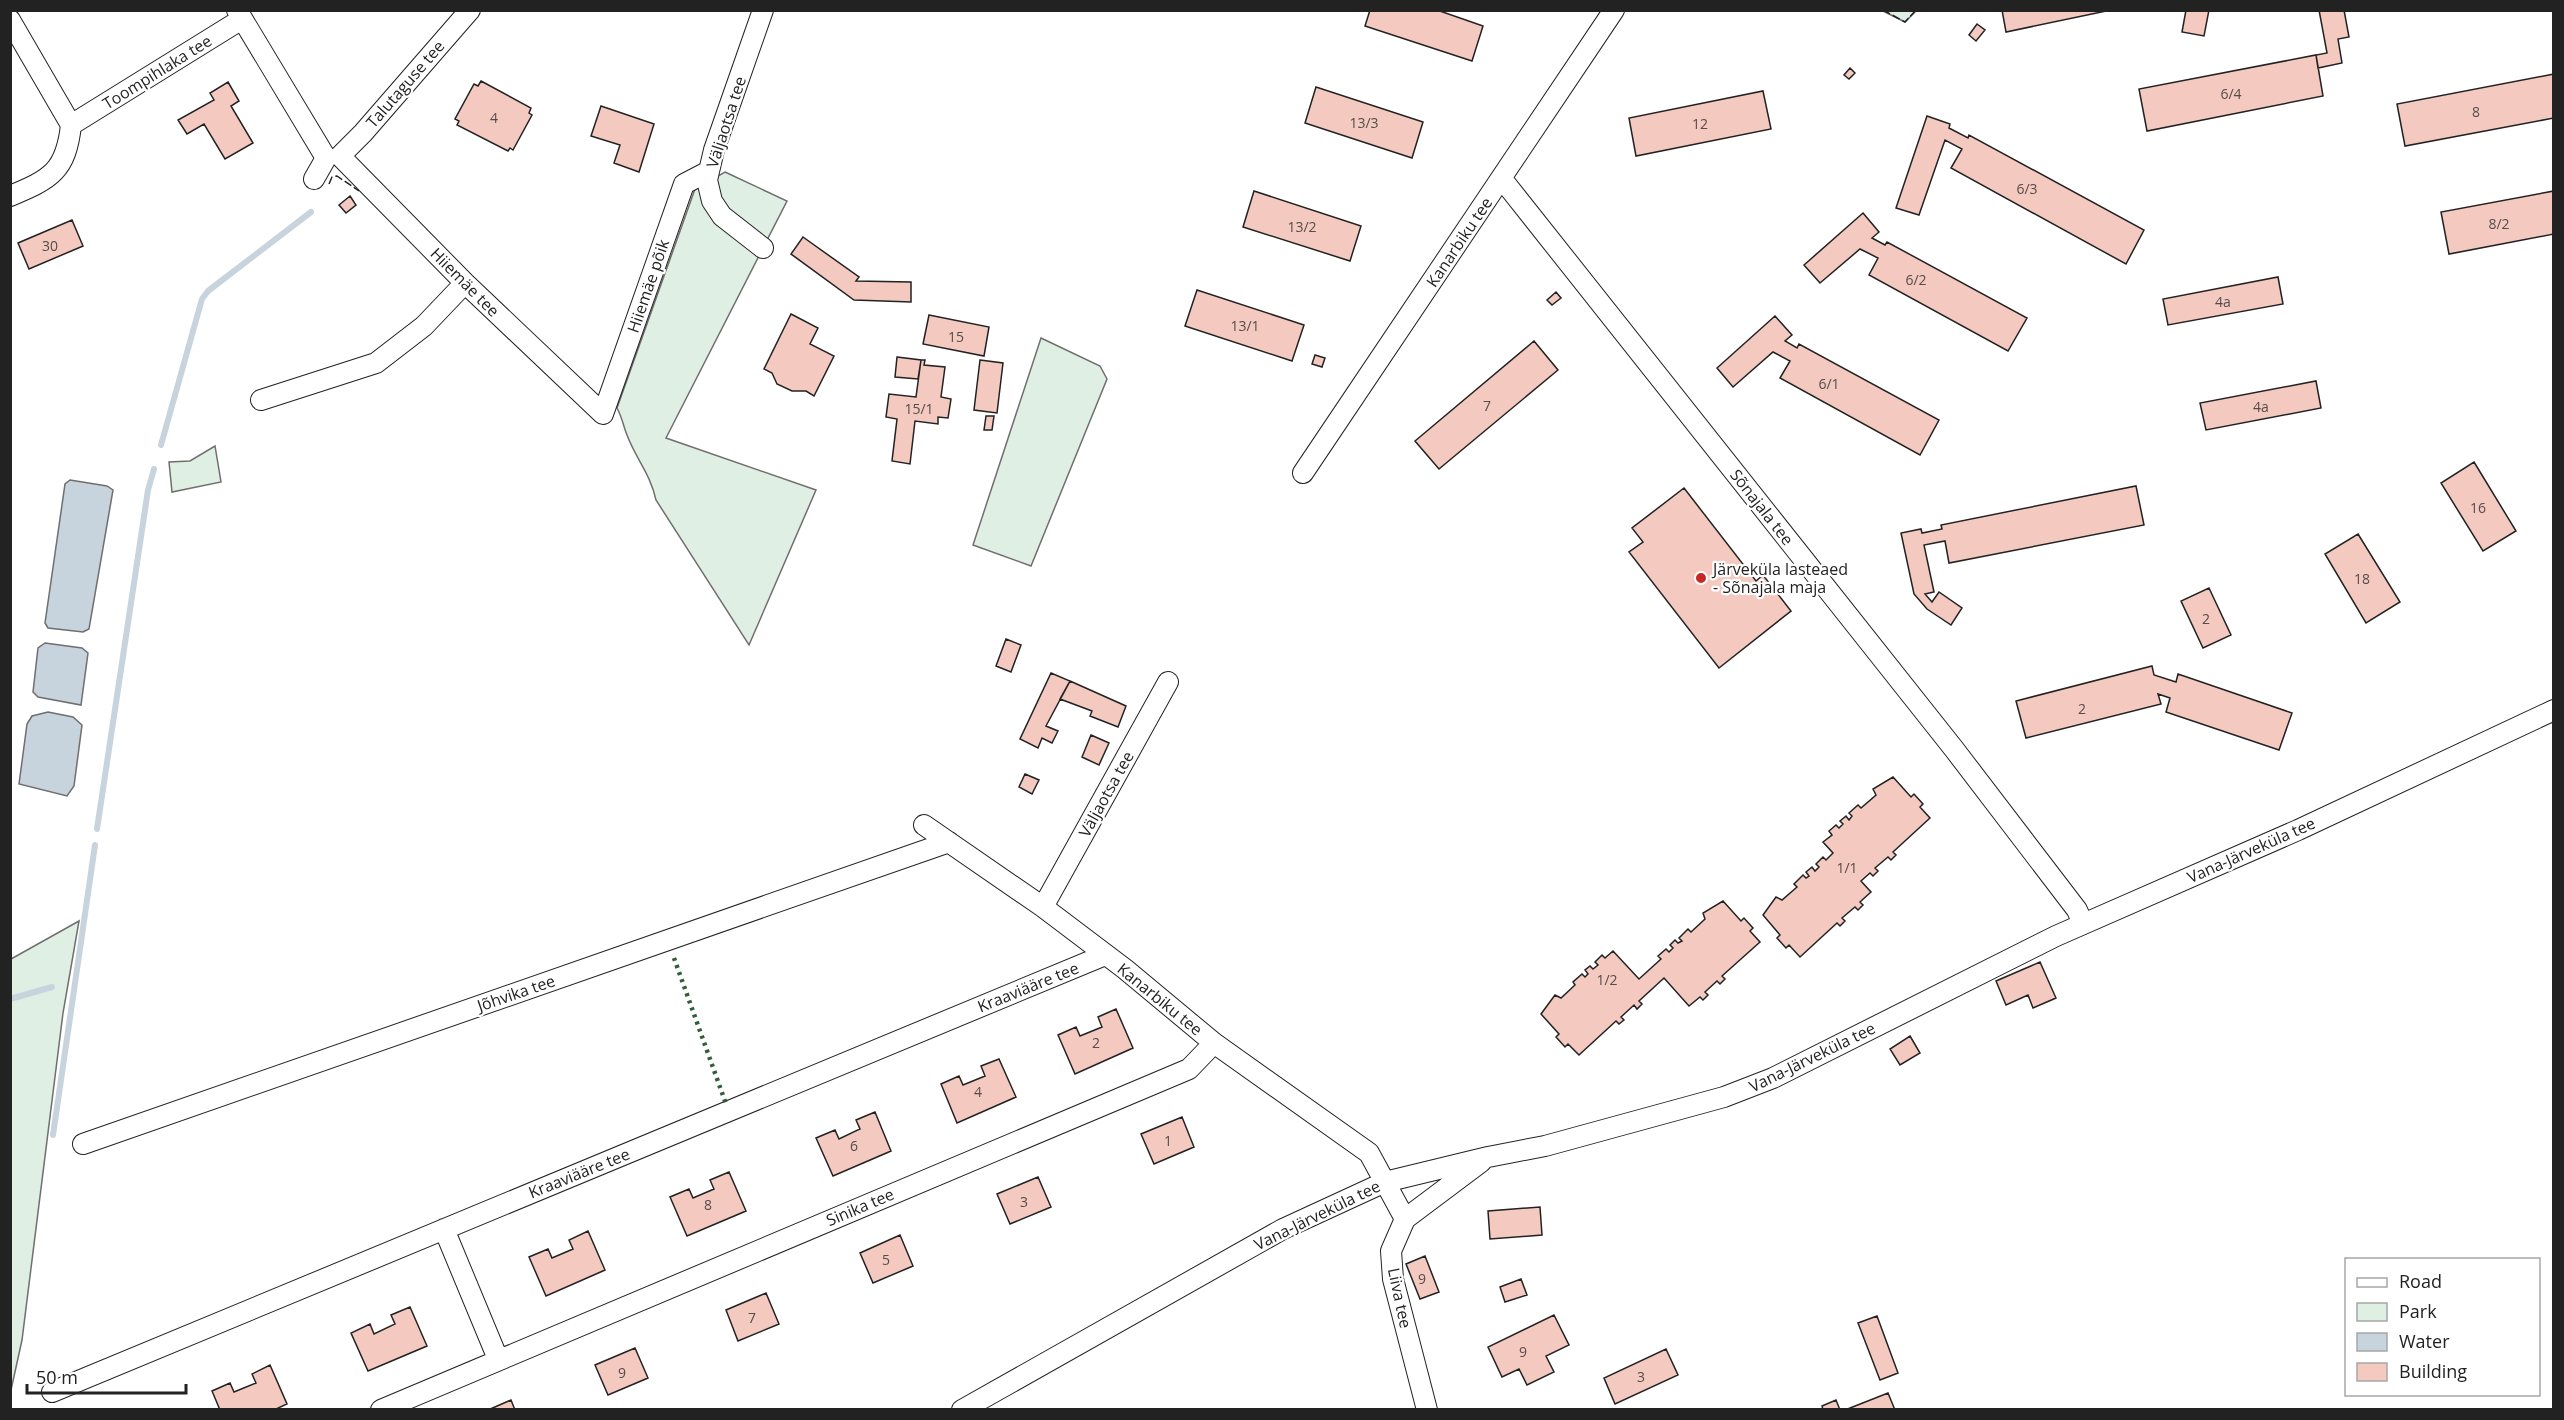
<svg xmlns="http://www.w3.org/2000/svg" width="2564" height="1420" font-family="'Open Sans',sans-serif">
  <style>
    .green { fill: #e0efe3; stroke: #6f6f6f; stroke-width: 1.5 }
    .water { fill: #c7d3dd; stroke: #6f6f6f; stroke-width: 1.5 }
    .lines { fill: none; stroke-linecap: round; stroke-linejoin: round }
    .stream { stroke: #c7d3dd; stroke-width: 6 }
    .building { fill: #f3c9c0; stroke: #222; stroke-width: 1.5 }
    .street-casing { stroke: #222; stroke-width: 22 }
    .street { stroke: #fff; stroke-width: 20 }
    .hedge { stroke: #2f5e38; stroke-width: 4.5; stroke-dasharray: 3 4.5; stroke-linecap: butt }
    .fence { stroke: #222; stroke-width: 1.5; stroke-dasharray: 8 3; stroke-linecap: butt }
    .poi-dot { fill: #c62828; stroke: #fff; stroke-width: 2 }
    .labels { text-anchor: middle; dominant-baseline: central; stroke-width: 4.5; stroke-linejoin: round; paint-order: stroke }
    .number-label { font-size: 14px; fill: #564c4a }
    .street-label { font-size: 16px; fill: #222; stroke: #fff }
    .poi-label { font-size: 16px; fill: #222; stroke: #fff; text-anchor: start }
  </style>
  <rect width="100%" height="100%" fill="#fff"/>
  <path class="green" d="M1883 11 1916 10V11L1905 22Z
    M725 172 787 201 666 438 816 490 749 645 656 500C650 473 636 459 627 435 623 425 622 417 617 408L695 189Z
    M1041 338 1100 366 1107 379 1031 566 973 545Z
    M215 446 221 482 172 492 169 462 190 461Z
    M79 921 63 1013 22 1340 11 1390V959Z"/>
  <path class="water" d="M70 480 107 486 113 490 89 629 83 632 48 628 45 623 65 484Z
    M45 643 82 648 88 653 81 705 38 697 33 692 38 648Z
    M48 712 73 717 82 725 74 786 67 796 19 784 27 724 32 716Z"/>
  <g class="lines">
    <path class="stream" d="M161 445 202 299 208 291 311 212
      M97 829 148 490 154 469
      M10 999 52 987
      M53 1135 95 845"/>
  </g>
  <path class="building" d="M1370 10H1437L1483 26 1472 61 1365 26Z
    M2002 10H2111L2006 32Z
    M2186 10H2209L2204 36 2182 32Z
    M2319 10H2344L2349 37 2338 39 2342 63 2318 68 2316 55 2327 53Z
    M1977 24 1985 30 1976 41 1969 35Z
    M2316 55 2323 96 2147 131 2139 89Z
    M1850 68 1855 73 1849 79 1844 75Z
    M2554 74V118L2405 146 2397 104Z
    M481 81 531 108 529 113 532 115 513 150 510 148 508 151 457 125 459 121 455 119 474 84 478 86Z
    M228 82 239 101 231 106 253 143 225 159 204 124 187 134 178 120 214 100 210 93Z
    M1316 87 1423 122 1412 158 1305 123Z
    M1763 91 1771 129 1636 156 1629 118Z
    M601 106 654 124 639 172 614 163 620 145 591 136Z
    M1927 116 1950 124 1949 128 1968 138 1969 135 2144 230 2126 264 1951 168 1962 149 1945 140 1919 215 1896 208Z
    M1254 191 1361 226 1350 261 1243 227Z
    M2554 191V234L2449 254 2441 212Z
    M350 196 356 205 346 213 339 205Z
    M1863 213 1879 232 1872 238 1885 245 1887 242 2027 318 2008 351 1869 275 1878 258 1860 249 1820 283 1804 265Z
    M72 220 83 246 29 269 18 243Z
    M803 237 859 277 856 281 911 282V302L854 300 791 254Z
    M2278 277 2283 304 2168 325 2163 299Z
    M1197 290 1304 325 1292 361 1185 326Z
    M1556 292 1561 298 1552 305 1547 300Z
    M791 314 818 328 810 344 834 356 814 396 806 391H792L777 384 772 373 764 369Z
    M929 315 989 327 984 356 923 344Z
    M1775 316 1792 335 1785 341 1797 348 1799 344 1939 420 1920 455 1780 378 1790 361 1773 352 1733 387 1717 368Z
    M1534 341 1558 370 1439 469 1415 441Z
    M1315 355 1325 358 1322 367 1312 364Z
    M897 357 921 360 918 379 895 377Z
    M921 360H925L924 365 945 367 941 397 951 399 948 418 938 417V424L915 421 910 464 892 461 897 419 886 417 889 394 916 397Z
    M980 360 1003 363 997 413 974 410Z
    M2316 381 2321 408 2206 430 2200 403Z
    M986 416H994L992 430H984Z
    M2474 462 2516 531 2483 551 2441 483Z
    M2136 486 2144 525 1949 563 1945 541 1924 545 1934 592 1925 594 1932 602 1939 592 1962 608 1951 625 1927 609 1914 594 1901 533 1921 529 1922 533 1942 529 1941 525Z
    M1684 488 1756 581 1763 575 1791 611 1719 668 1629 552 1643 542 1632 528Z
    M2358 534 2400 602 2366 623 2325 554Z
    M2209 588 2231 635 2203 648 2181 601Z
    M1006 639 1021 645 1011 672 996 666Z
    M2152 666 2154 675 2176 682 2178 674 2292 713 2279 750 2166 712 2170 698 2158 694 2161 704 2026 738 2016 701Z
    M1051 673 1070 681 1046 726 1058 731 1052 743 1042 738 1038 748 1020 739Z
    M1070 681 1126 706 1118 727 1090 716 1092 711 1060 699Z
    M1091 735 1109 743 1099 765 1082 757Z
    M1025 774 1039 780 1032 794 1019 787Z
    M1893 777 1911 797 1914 794 1923 804 1920 807 1930 818 1893 852 1896 855 1891 860 1888 857 1875 868 1878 871 1873 876 1870 873 1861 881 1871 892 1860 902 1863 905 1858 910 1855 907 1842 918 1845 921 1840 926 1837 923 1800 957 1789 945 1786 948 1777 938 1780 935 1763 915 1776 897 1782 900 1797 887 1794 884 1803 875 1806 878 1809 876 1806 872 1812 867 1815 871 1819 867 1816 864 1823 857 1826 860 1833 853 1823 842 1832 835 1829 831 1836 825 1839 828 1843 824 1840 821 1846 816 1849 820 1852 816 1849 813 1858 805 1861 808 1876 795 1873 789Z
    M1723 901 1741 921 1744 918 1753 928 1750 931 1760 942 1722 976 1725 979 1720 984 1717 981 1705 992 1708 995 1703 1000 1700 997 1689 1006 1664 978 1639 1001 1642 1004 1637 1009 1634 1005 1621 1017 1624 1020 1619 1024 1616 1021 1579 1055 1568 1044 1565 1047 1556 1037 1559 1034 1541 1014 1555 995 1561 998 1575 985 1573 982 1582 974 1585 977 1588 974 1585 970 1590 966 1593 969 1598 965 1595 962 1602 955 1605 958 1613 951 1639 979 1661 959 1658 956 1666 949 1669 952 1673 948 1670 945 1675 940 1678 943 1682 941 1679 938 1688 929 1691 932 1705 919 1703 913Z
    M2040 962 2056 998 2033 1008 2028 995 2006 1005 1996 981Z
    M1116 1009 1133 1048 1075 1074 1058 1035 1076 1027 1080 1036 1102 1027 1098 1017Z
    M1910 1036 1920 1053 1900 1065 1890 1049Z
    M999 1059 1016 1097 957 1123 941 1084 959 1076 963 1085 985 1076 981 1066Z
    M875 1112 891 1151 833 1176 816 1138 835 1130 839 1139 860 1129 856 1120Z
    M1182 1117 1194 1147 1154 1164 1141 1134Z
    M729 1172 746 1211 687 1236 670 1197 689 1189 693 1198 714 1189 710 1180Z
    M1038 1177 1051 1207 1010 1224 997 1194Z
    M1540 1207 1542 1235 1490 1239 1488 1211Z
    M588 1231 605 1270 546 1296 529 1257 548 1249 552 1258 573 1249 569 1240Z
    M900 1235 913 1266 873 1283 860 1253Z
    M1425 1256 1439 1292 1420 1299 1406 1264Z
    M1521 1279 1527 1295 1505 1302 1500 1287Z
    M766 1293 779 1324 738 1341 726 1310Z
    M410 1307 427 1346 368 1371 351 1333 370 1324 374 1334 395 1324 391 1315Z
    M1554 1315 1569 1345 1546 1356 1554 1372 1527 1385 1519 1369 1502 1377 1488 1347Z
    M1877 1316 1898 1373 1880 1380 1858 1323Z
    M635 1348 648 1378 608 1395 595 1365Z
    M1666 1349 1678 1375 1615 1404 1604 1378Z
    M270 1365 287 1404 274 1410H220L212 1391 230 1383 234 1392 256 1383 252 1374Z
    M1888 1393 1895 1410H1845Z
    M511 1400 515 1410H488Z
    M1836 1400 1840 1410H1823L1822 1406Z"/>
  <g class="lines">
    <defs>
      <path id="street" d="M237 10 326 158 314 179
        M10 20 71 125C66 171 51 179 10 196
        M71 125 242 19
        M340 156 465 283 603 414 684 184 709 171
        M340 156 363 133 470 10
        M1502 179 1954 749 2077 910 2083 924
        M763 248 722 216 712 201 707 180 714 150 763 10
        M261 400 376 363 424 326 465 283
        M1303 473 1614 10
        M924 825 1043 907 1125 969 1214 1043 1369 1153 1405 1219
        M1043 907 1168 682
        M83 1144 949 842
        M444 1229 498 1359
        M52 1392 1105 955
        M381 1410 1189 1069 1214 1043
        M962 1410 1283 1229 1385 1182 1488 1157 1545 1146 1724 1097 1773 1078 2056 936 2298 830 2554 710
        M1427 1410 1393 1279 1391 1251 1405 1219 1481 1162"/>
    </defs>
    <use href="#street" class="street-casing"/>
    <use href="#street" class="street"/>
    <path class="hedge" d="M674 958 726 1104"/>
    <path class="fence" d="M1883 10 1905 22 1916 10
      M329 184 332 177 337 176 359 191"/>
  </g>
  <circle class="poi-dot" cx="1701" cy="578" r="6"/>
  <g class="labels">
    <g class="number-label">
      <text x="2231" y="93">6/4</text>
      <text x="2476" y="111">8</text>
      <text x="494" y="117">4</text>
      <text x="1364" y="122">13/3</text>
      <text x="1700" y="123">12</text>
      <text x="2027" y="188">6/3</text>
      <text x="2499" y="223">8/2</text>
      <text x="1302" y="226">13/2</text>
      <text x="50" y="245">30</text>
      <text x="1916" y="279">6/2</text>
      <text x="2223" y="301">4a</text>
      <text x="1245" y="325">13/1</text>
      <text x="956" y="336">15</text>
      <text x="1829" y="383">6/1</text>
      <text x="1487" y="405">7</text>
      <text x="2261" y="406">4a</text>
      <text x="919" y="408">15/1</text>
      <text x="2478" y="507">16</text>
      <text x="2362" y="578">18</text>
      <text x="2206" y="618">2</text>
      <text x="2082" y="708">2</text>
      <text x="1847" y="867">1/1</text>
      <text x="1607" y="979">1/2</text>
      <text x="1096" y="1042">2</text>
      <text x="978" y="1091">4</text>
      <text x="1168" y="1140">1</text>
      <text x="854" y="1145">6</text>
      <text x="1024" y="1201">3</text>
      <text x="708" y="1204">8</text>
      <text x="886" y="1259">5</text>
      <text x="1422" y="1278">9</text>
      <text x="752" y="1317">7</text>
      <text x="1523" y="1351">9</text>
      <text x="622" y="1372">9</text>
      <text x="1641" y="1376">3</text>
    </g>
    <g class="street-label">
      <text transform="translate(157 72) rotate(-32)">Toompihlaka tee</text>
      <text transform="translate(405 84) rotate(-49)">Talutaguse tee</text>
      <text transform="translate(726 122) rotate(-72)">Väljaotsa tee</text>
      <text transform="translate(1459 242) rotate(-56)">Kanarbiku tee</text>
      <text transform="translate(465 282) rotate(45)">Hiiemäe tee</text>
      <text transform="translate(648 286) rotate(-71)">Hiiemäe põik</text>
      <text transform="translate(1762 507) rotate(52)">Sõnajala tee</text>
      <text transform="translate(1106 794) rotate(-61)">Väljaotsa tee</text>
      <text transform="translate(2251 850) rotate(-24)">Vana-Järveküla tee</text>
      <text transform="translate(1028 987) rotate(-22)">Kraaviääre tee</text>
      <text transform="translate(516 993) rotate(-19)">Jõhvika tee</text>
      <text transform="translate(1160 999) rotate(39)">Kanarbiku tee</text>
      <text transform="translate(1812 1057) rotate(-26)">Vana-Järveküla tee</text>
      <text transform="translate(579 1173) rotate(-22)">Kraaviääre tee</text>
      <text transform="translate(860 1207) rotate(-23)">Sinika tee</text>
      <text transform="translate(1317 1215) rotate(-26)">Vana-Järveküla tee</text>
      <text transform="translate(1400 1298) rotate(78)">Liiva tee</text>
    </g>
    <g class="poi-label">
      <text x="1713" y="569">Järveküla lasteaed<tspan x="1713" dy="18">- Sõnajala maja</tspan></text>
    </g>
  </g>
  <rect width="2564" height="1420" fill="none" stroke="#222222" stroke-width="24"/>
  <rect x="2345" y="1258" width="195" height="138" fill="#ffffff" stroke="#a7a7a7" stroke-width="1.5"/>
  <rect x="2357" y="1278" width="30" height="9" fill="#ffffff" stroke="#a7a7a7" stroke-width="1.5"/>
  <text x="2399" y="1288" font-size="18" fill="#222222">Road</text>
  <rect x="2357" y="1303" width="30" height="18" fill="#e0efe3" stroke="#a7a7a7" stroke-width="1.5"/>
  <text x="2399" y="1318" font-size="18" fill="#222222">Park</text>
  <rect x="2357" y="1333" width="30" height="18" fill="#c7d3dd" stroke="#a7a7a7" stroke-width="1.5"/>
  <text x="2399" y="1348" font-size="18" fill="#222222">Water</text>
  <rect x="2357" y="1363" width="30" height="18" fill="#f3c9c0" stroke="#a7a7a7" stroke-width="1.5"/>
  <text x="2399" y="1378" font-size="18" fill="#222222">Building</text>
  <path d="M27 1384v9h159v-9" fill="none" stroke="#222222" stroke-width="3"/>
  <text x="36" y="1384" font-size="18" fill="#222222" stroke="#ffffff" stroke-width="4.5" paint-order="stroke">50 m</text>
</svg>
